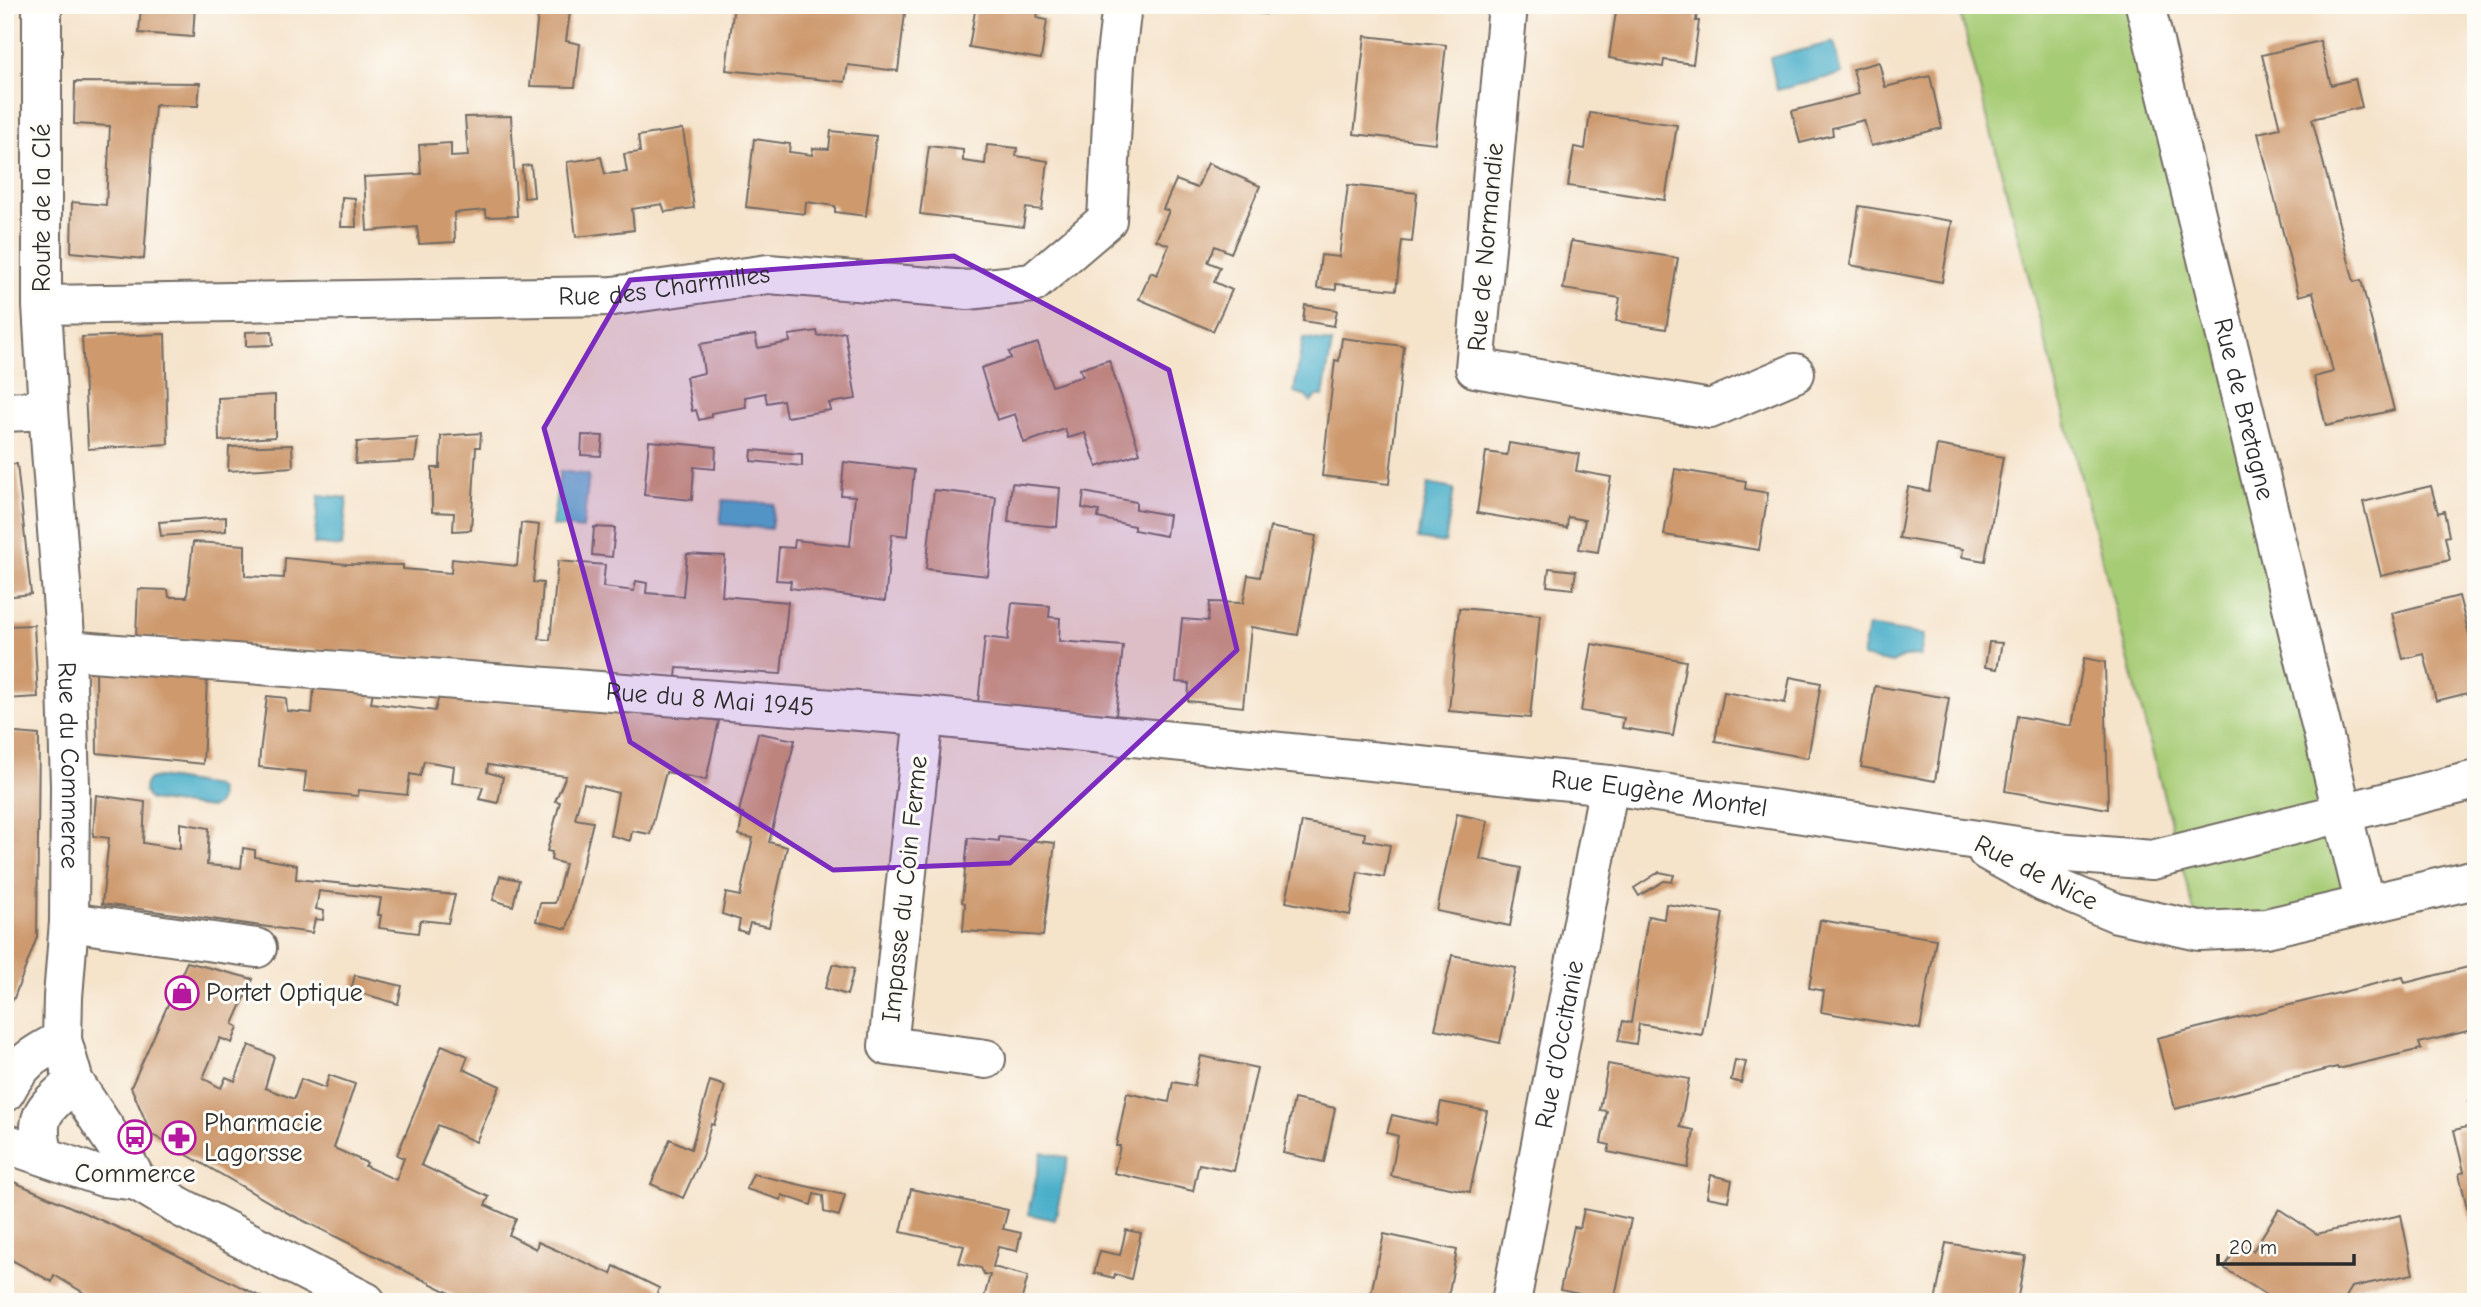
<svg xmlns="http://www.w3.org/2000/svg" width="2481" height="1307" font-family="'Comic Neue',sans-serif">
  <style>
    .green { fill: #a7cc76; stroke: #697c50; stroke-width: 2 }
    .water { fill: #4aaec9; stroke: #3a6c7a; stroke-width: 2 }
    .building { fill: #cd996d }
    .lines { fill: none; stroke-linecap: round; stroke-linejoin: round }
    .minor-casing { stroke: #726b63; stroke-width: 42 }
    .tertiary-casing { stroke: #726b63; stroke-width: 42 }
    .minor { stroke: #fff; stroke-width: 38 }
    .tertiary { stroke: #fff; stroke-width: 38 }
    .marked { fill: #7b2cbf; fill-opacity: 0.2; stroke: #7b2cbf; stroke-width: 5; stroke-linejoin: round }
    .labels { text-anchor: middle; dominant-baseline: central; stroke-width: 6; stroke-linejoin: round; paint-order: stroke }
    .street-label { font-size: 26px; fill: #2b2b2b; stroke: #fdfcf7 }
    .poi-label { font-size: 26px; fill: #2b2b2b; stroke: #fdfcf7; text-anchor: start }
  </style>
  <rect width="100%" height="100%" fill="#fdfcf7"/>
  <filter id="ink" filterUnits="userSpaceOnUse"><feTurbulence type="fractalNoise" baseFrequency=".0143" numOctaves="2"/><feDisplacementMap in="SourceGraphic" scale="14" xChannelSelector="R" yChannelSelector="G"/><feConvolveMatrix kernelMatrix="1 2 1 2 8 2 1 2 1" color-interpolation-filters="sRGB"/></filter>
  <filter id="wash" filterUnits="userSpaceOnUse"><feTurbulence type="fractalNoise" baseFrequency=".00686" numOctaves="4" result="noise"/><feDisplacementMap in="SourceGraphic" scale="28" xChannelSelector="R" yChannelSelector="G"/><feGaussianBlur stdDeviation="1.57" result="paint"/><feColorMatrix in="noise" values="0 0 0 0 0 0 0 0 0 0 0 0 0 0 0 0 0 1.4 0 .05"/><feComposite in="paint" operator="in"/></filter>
  <g filter="url(#wash)">
    <rect width="100%" height="100%" fill="#f5e3ca"/>
    <path class="green" d="M1958 5H2138L2365 905 2199 931Z"/>
    <path class="water" d="M1834 42 1842 74 1777 90 1770 58Z
      M1303 338 1332 343 1323 396H1317L1311 402 1304 395 1294 392Z
      M560 471 589 475 583 529 552 526Z
      M1428 484 1454 489 1445 543 1418 539Z
      M319 495 347 498 342 547 314 544Z
      M723 500 774 504 771 529 720 524Z
      M1868 626 1924 635 1920 656 1903 657 1892 663 1862 657Z
      M158 777 215 786 219 790 220 799 216 806 210 808 150 800C143 793 142 786 149 779Z
      M1042 1152 1068 1158 1055 1220 1028 1214Z"/>
    <g id="blocks">
      <path class="building" d="M141 5H195L193 37 139 33Z
        M539 5H571L566 41 580 44 575 87 530 86Z
        M734 5H906L898 71 848 65 845 82 726 70Z
        M976 5H1039L1037 18 1047 20 1041 59 969 47Z
        M1213 5H1268L1266 14Z
        M1617 5H1698L1696 21H1699L1693 64 1664 60 1663 67 1609 58Z
        M1365 36 1446 45 1435 143 1354 134Z
        M2320 41 2331 85 2355 79 2362 107 2312 119 2354 282 2361 280 2394 410 2326 426 2314 377 2333 372 2313 292 2299 296 2258 133 2280 128 2262 55Z
        M1879 62 1885 87 1930 76 1942 128 1871 146 1864 120 1832 128 1833 135 1800 143 1792 111 1859 94 1853 69Z
        M75 82 200 83 198 106 155 105 144 259 71 252 72 202 106 205 110 126 74 124Z
        M1590 113 1677 125 1665 200 1568 186 1574 147 1585 149Z
        M511 116 517 216 487 217 485 210 454 213 455 242 419 244 417 227 367 231 364 177 421 174 419 145 451 143V157L468 156 465 117Z
        M683 129 694 208 665 212 662 204 632 209 634 230 576 237 567 162 601 157 605 174 627 172 624 154 640 152 638 136Z
        M831 131 876 136 866 216 835 212V206L806 202 805 214 746 207 754 139 790 144 789 152 812 155 813 148 829 149Z
        M987 145 1017 148 1016 156 1048 161 1042 210 1026 208 1023 227 920 214 929 146 963 150V161L985 164Z
        M1208 163 1260 186 1231 253 1215 246 1208 262 1220 267 1214 282 1232 290 1213 331 1139 299 1151 272 1157 275 1169 245 1156 240 1169 211 1163 209 1176 180 1197 188Z
        M531 165 534 197 524 198 522 166Z
        M1348 185 1417 193 1412 242 1402 241 1396 290 1336 284V290L1317 288 1321 255 1339 257Z
        M342 197 355 198 356 227H341Z
        M1859 206 1952 221 1942 282 1850 265Z
        M1571 241 1678 258 1666 329 1616 321 1620 298 1563 289Z
        M1305 305 1337 310 1334 326 1303 321Z
        M272 331 273 345 246 346V332Z
        M817 331 818 336 845 332 856 399 829 403 831 410 786 417 783 400 767 403 765 393 745 397 746 407 711 413V417L699 420 696 410 692 411 686 377 704 373 700 344 755 335 758 348 790 342 789 335Z
        M165 334 168 444 88 449 82 337Z
        M1342 338 1404 346 1389 484 1322 476 1335 360 1339 361Z
        M1038 343 1052 386 1083 376 1080 369 1109 360 1140 453 1097 467 1085 433 1068 438 1065 429 1024 443 1015 414 997 420 981 368 1011 358 1009 352Z
        M275 395V437L219 441 218 398Z
        M481 433 480 447H476L471 530 453 531 454 513 432 512V468H440L441 436Z
        M582 435 603 436 601 456 581 455Z
        M418 438 415 461 355 464 357 442Z
        M649 441 716 447 715 469 694 467 692 500 644 495Z
        M1509 443 1579 454 1576 471 1611 477 1598 552 1579 549 1585 520 1568 517 1567 528 1477 513 1486 452 1507 455Z
        M292 445 293 467 228 471 229 447Z
        M1937 445 2003 457 1985 561 1962 557 1963 549 1899 538 1908 487 1929 491Z
        M752 450 802 454V466L751 461Z
        M844 462 914 470 908 536 892 534 885 601 790 588 791 581 776 580 779 547 794 548 795 540 850 546 855 496 841 495Z
        M17 464 31 594 5 597V465Z
        M1675 469 1746 481 1745 489 1768 493 1759 550 1664 535Z
        M1012 483 1060 488 1057 527 1008 522Z
        M2431 486 2438 513 2444 511 2449 536 2445 537 2450 560 2381 576 2363 502Z
        M934 490 996 497 988 576 926 569Z
        M1084 492 1136 502V509L1169 515 1166 536 1134 530V526L1098 518 1099 511 1082 508Z
        M226 517V531L161 536 159 522Z
        M521 523 539 525 533 582 543 583 539 639 550 640 558 561 605 565 603 587 634 591 636 581 647 583 646 593 683 596 687 554 725 556 722 596 788 602 781 674 677 668 676 678 136 636 138 589 168 590 169 597H187L193 542 245 545V576L284 578 285 558 346 564 403 565V569L451 573 452 559 517 566Z
        M594 527 615 528 612 557 592 555Z
        M1270 527 1316 536 1298 635 1251 627 1243 707 1188 701 1189 683 1176 682 1182 619 1208 621 1210 602 1243 603 1248 575 1260 577Z
        M1549 568 1576 571 1573 589 1547 586Z
        M2459 596 2476 662V691L2436 701 2424 654 2403 659 2392 613Z
        M1012 603 1050 606 1049 617 1060 618 1059 641 1123 646 1116 715 978 703 985 637 1008 640Z
        M1459 608 1540 615 1530 718 1449 711Z
        M34 625 38 697 5 699V626Z
        M1989 642 2002 643 1997 669 1985 667Z
        M1592 644 1686 661 1673 736 1622 728 1624 718 1581 711Z
        M2084 658 2105 662 2108 809 2005 791 2017 716 2072 726Z
        M96 670 207 679 203 764 97 753Z
        M1790 677 1821 683 1808 758 1715 741 1724 692 1785 703Z
        M1875 686 1949 698 1935 781 1861 767Z
        M314 687 373 691 371 703 435 711 439 696 680 715 719 721 706 780 666 772 650 834 632 831 630 841 610 835 618 793 584 784 575 819 593 822 567 929 536 921 540 903H555L565 864 551 860 552 852 547 851 560 802 555 801 566 776 488 765 487 772 503 777 498 803 479 799 483 787 452 783 454 766 424 761 420 776 410 774 407 795 359 790 358 796 304 791 306 772 259 767 260 753 267 696 286 698 287 711 312 713Z
        M5 732 39 735 37 937 14 998 5 1013Z
        M758 733 795 740 769 842 787 847 769 927 750 923 747 933 738 930 740 920 722 914 726 893 740 896 753 838 739 835 743 813 739 812Z
        M96 795 145 802 143 843 180 849V823L209 828 207 865 241 868 243 848 255 850V857L297 865 296 879 455 895 448 923 420 920 418 933 379 928 381 915H378L381 898 319 891 316 909 324 911 323 920 315 919 312 933 102 904 109 838 93 836Z
        M1457 814 1488 821 1480 859 1521 868 1510 926 1437 911Z
        M1302 822 1365 833 1364 840 1390 845 1384 877 1358 872 1350 915 1286 902Z
        M999 837 1055 843 1043 936 963 931 965 903 962 902 968 838 999 841Z
        M1659 872 1674 875 1672 882 1664 881 1639 896 1634 888Z
        M500 876 519 880 513 906 493 900Z
        M1666 904 1723 913 1702 1035 1639 1024 1636 1044 1618 1041 1623 1021 1631 1023 1648 916 1664 919Z
        M1820 920 1936 939 1920 1029 1821 1012 1824 991 1809 988Z
        M1452 955 1516 968 1500 1043 1435 1029Z
        M187 962 253 979 233 1024 238 1027 232 1043 220 1038 203 1078 221 1088 226 1077 235 1081 249 1045 274 1056 265 1088 294 1099 301 1079 325 1088 329 1075 355 1084 334 1148 367 1163 365 1166 396 1180 404 1158 397 1155 442 1045 468 1056 463 1069 500 1086 476 1142 438 1125 421 1165 489 1197 485 1205 516 1219 509 1235 536 1249 538 1242 611 1274 614 1266 659 1288 654 1302H468L288 1213 151 1134 131 1087Z
        M833 964 854 969 847 995 825 988Z
        M2476 965V1029L2419 1043 2421 1049 2338 1069 2337 1067 2175 1109 2157 1038 2403 977 2405 983Z
        M355 975 402 986 398 1004 351 990Z
        M1201 1056 1257 1068 1234 1171 1199 1164 1193 1191 1114 1173 1120 1146H1116L1127 1093 1169 1102 1173 1082 1194 1086Z
        M1735 1060 1746 1062 1741 1083 1731 1080Z
        M1608 1064 1689 1079 1680 1127 1694 1130 1688 1168 1608 1152 1610 1145 1601 1143 1607 1111 1600 1110Z
        M710 1081 725 1086 714 1125 711 1124 703 1154 683 1198 651 1184 670 1139 691 1149Z
        M1294 1099 1335 1108 1324 1162 1283 1153Z
        M2476 1100V1122H2475L2469 1101Z
        M1441 1102 1487 1111 1470 1192 1391 1176 1398 1136 1387 1133 1392 1115 1436 1125Z
        M2476 1125V1227L2472 1228 2459 1174 2464 1172 2454 1130Z
        M753 1174 845 1195 839 1216 824 1212 823 1196 814 1194 811 1205 782 1195 781 1200 746 1189Z
        M1711 1175 1732 1180 1728 1201 1707 1197Z
        M5 1178 155 1244 271 1302H87L89 1296 54 1275 52 1282 12 1260 5 1271Z
        M911 1189 1008 1210 1003 1229 1021 1233 1017 1251 998 1247 993 1267 1028 1276 1021 1302H983L990 1275 984 1274 981 1268 959 1263 964 1246 901 1232Z
        M1584 1209 1631 1219 1614 1301 1560 1290 1574 1227 1580 1228Z
        M2279 1209 2317 1234 2401 1215 2413 1274 2352 1287 2343 1302H2278L2224 1268 2240 1243 2253 1251Z
        M1126 1230 1141 1233 1131 1279 1115 1274 1114 1278 1094 1273 1100 1251 1120 1255Z
        M1384 1234 1457 1250 1447 1302H1369Z
        M1946 1243 2025 1256 2017 1302H1935Z"/>
    </g>
  </g>
  <g filter="url(#ink)">
    <use href="#blocks" fill-opacity="0" stroke="#726b63" stroke-width="2"/>
    <g class="lines">
      <defs>
        <g id="minor">
          <path d="M42 5V305L48 410"/>
          <path d="M1508 5 1475 368 1710 409 1795 373"/>
          <path id="s1" d="M2145 5 2365 905"/>
          <path id="s2" d="M42 305 613 296 768 274 968 290 1033 283 1107 220 1115 64 1122 5"/>
          <path id="s3" d="M66 650 924 716 1609 785 2057 852 2152 860 2476 780"/>
          <path d="M924 716 888 1046 986 1059"/>
          <path d="M1987 851 2043 882 2117 913 2199 931 2266 928 2476 879"/>
          <path d="M69 922 257 948"/>
          <path id="s4" d="M1511 1302 1609 785"/>
        </g>
        <g id="tertiary">
          <path id="s5" d="M5 412 48 410 66 650 70 786 69 922 63 997 62 1040 74 1082 123 1156 137 1181 182 1208 366 1302"/>
          <path d="M5 1092C21 1062 32 1055 62 1040"/>
          <path d="M5 1143 103 1177 137 1181"/>
          <path d="M44 1156C33 1114 44 1109 74 1082"/>
        </g>
      </defs>
      <use href="#minor" class="minor-casing"/>
      <use href="#tertiary" class="tertiary-casing"/>
      <use href="#minor" class="minor"/>
      <use href="#tertiary" class="tertiary"/>
    </g>
  </g>
  <path class="marked" d="M954 256 1169 370 1237 650 1010 863 833 870 630 742 544 428 630 280Z"/>
  <defs>
    <symbol id="shop-ring" viewBox="-11 -11 22 22"><circle r="9.5" fill="#fdfcf7" stroke="#b5179e" stroke-width="1.5"/><path d="M-5-2.5h2.3a2.7 3.5 0 0 1 5.4 0H5L5.5 6h-11ZM-1.5-2.5h3a1.5 2.3 0 0 0-3 0Z" fill="#b5179e"/></symbol>
    <symbol id="bus-ring" viewBox="-11 -11 22 22"><circle r="9.5" fill="#fdfcf7" stroke="#b5179e" stroke-width="1.5"/><path d="M-5-6H5V4H4V6H2V4H-2V6H-4V4H-5ZM-3.5-4V0h7V-4ZM-3.5 1.2v1.5H-2V1.2ZM2 1.2v1.5H3.5V1.2Z" fill="#b5179e"/></symbol>
    <symbol id="pharmacy-ring" viewBox="-11 -11 22 22"><circle r="9.5" fill="#fdfcf7" stroke="#b5179e" stroke-width="1.5"/><path d="M-2-6h4v4h4v4h-4v4h-4v-4h-4v-4h4Z" fill="#b5179e"/></symbol>
  </defs>
  <g fill-rule="evenodd">
    <use href="#shop-ring" x="163" y="974" width="38" height="38"/>
    <use href="#bus-ring" x="116" y="1118" width="38" height="38"/>
    <use href="#pharmacy-ring" x="160" y="1119" width="38" height="38"/>
  </g>
  <g class="labels">
    <g class="street-label">
      <text transform="translate(42 208) rotate(-90)">Route de la Clé</text>
      <text transform="translate(1486 247) rotate(-85)">Rue de Normandie</text>
      <text stroke="none"><textPath href="#s2" startOffset="623">Rue des Charmilles</textPath></text>
      <text stroke="none"><textPath href="#s1" startOffset="416">Rue de Bretagne</textPath></text>
      <text stroke="none"><textPath href="#s3" startOffset="646">Rue du 8 Mai 1945</textPath></text>
      <text stroke="none"><textPath href="#s5" startOffset="399">Rue du Commerce</textPath></text>
      <text stroke="none"><textPath href="#s3" startOffset="1600">Rue Eugène Montel</textPath></text>
      <text transform="translate(2036 873) rotate(27)">Rue de Nice</text>
      <text transform="translate(905 889) rotate(-84)">Impasse du Coin Ferme</text>
      <text stroke="none"><textPath href="#s4" startOffset="262">Rue d'Occitanie</textPath></text>
    </g>
    <g class="poi-label">
      <text x="206" y="993">Portet Optique</text>
      <text x="204" y="1123">Pharmacie<tspan x="204" dy="30">Lagorsse</tspan></text>
      <text x="135" y="1174" text-anchor="middle">Commerce</text>
    </g>
  </g>
  <rect width="2481" height="1307" fill="none" stroke="#fdfcf7" stroke-width="28"/>
  <path d="M2218 1254v10h136v-10" fill="none" stroke="#2b2b2b" stroke-width="3.5"/>
  <text x="2229" y="1254" font-size="21" fill="#2b2b2b" stroke="#fdfcf7" stroke-width="5" paint-order="stroke">20 m</text>
</svg>
